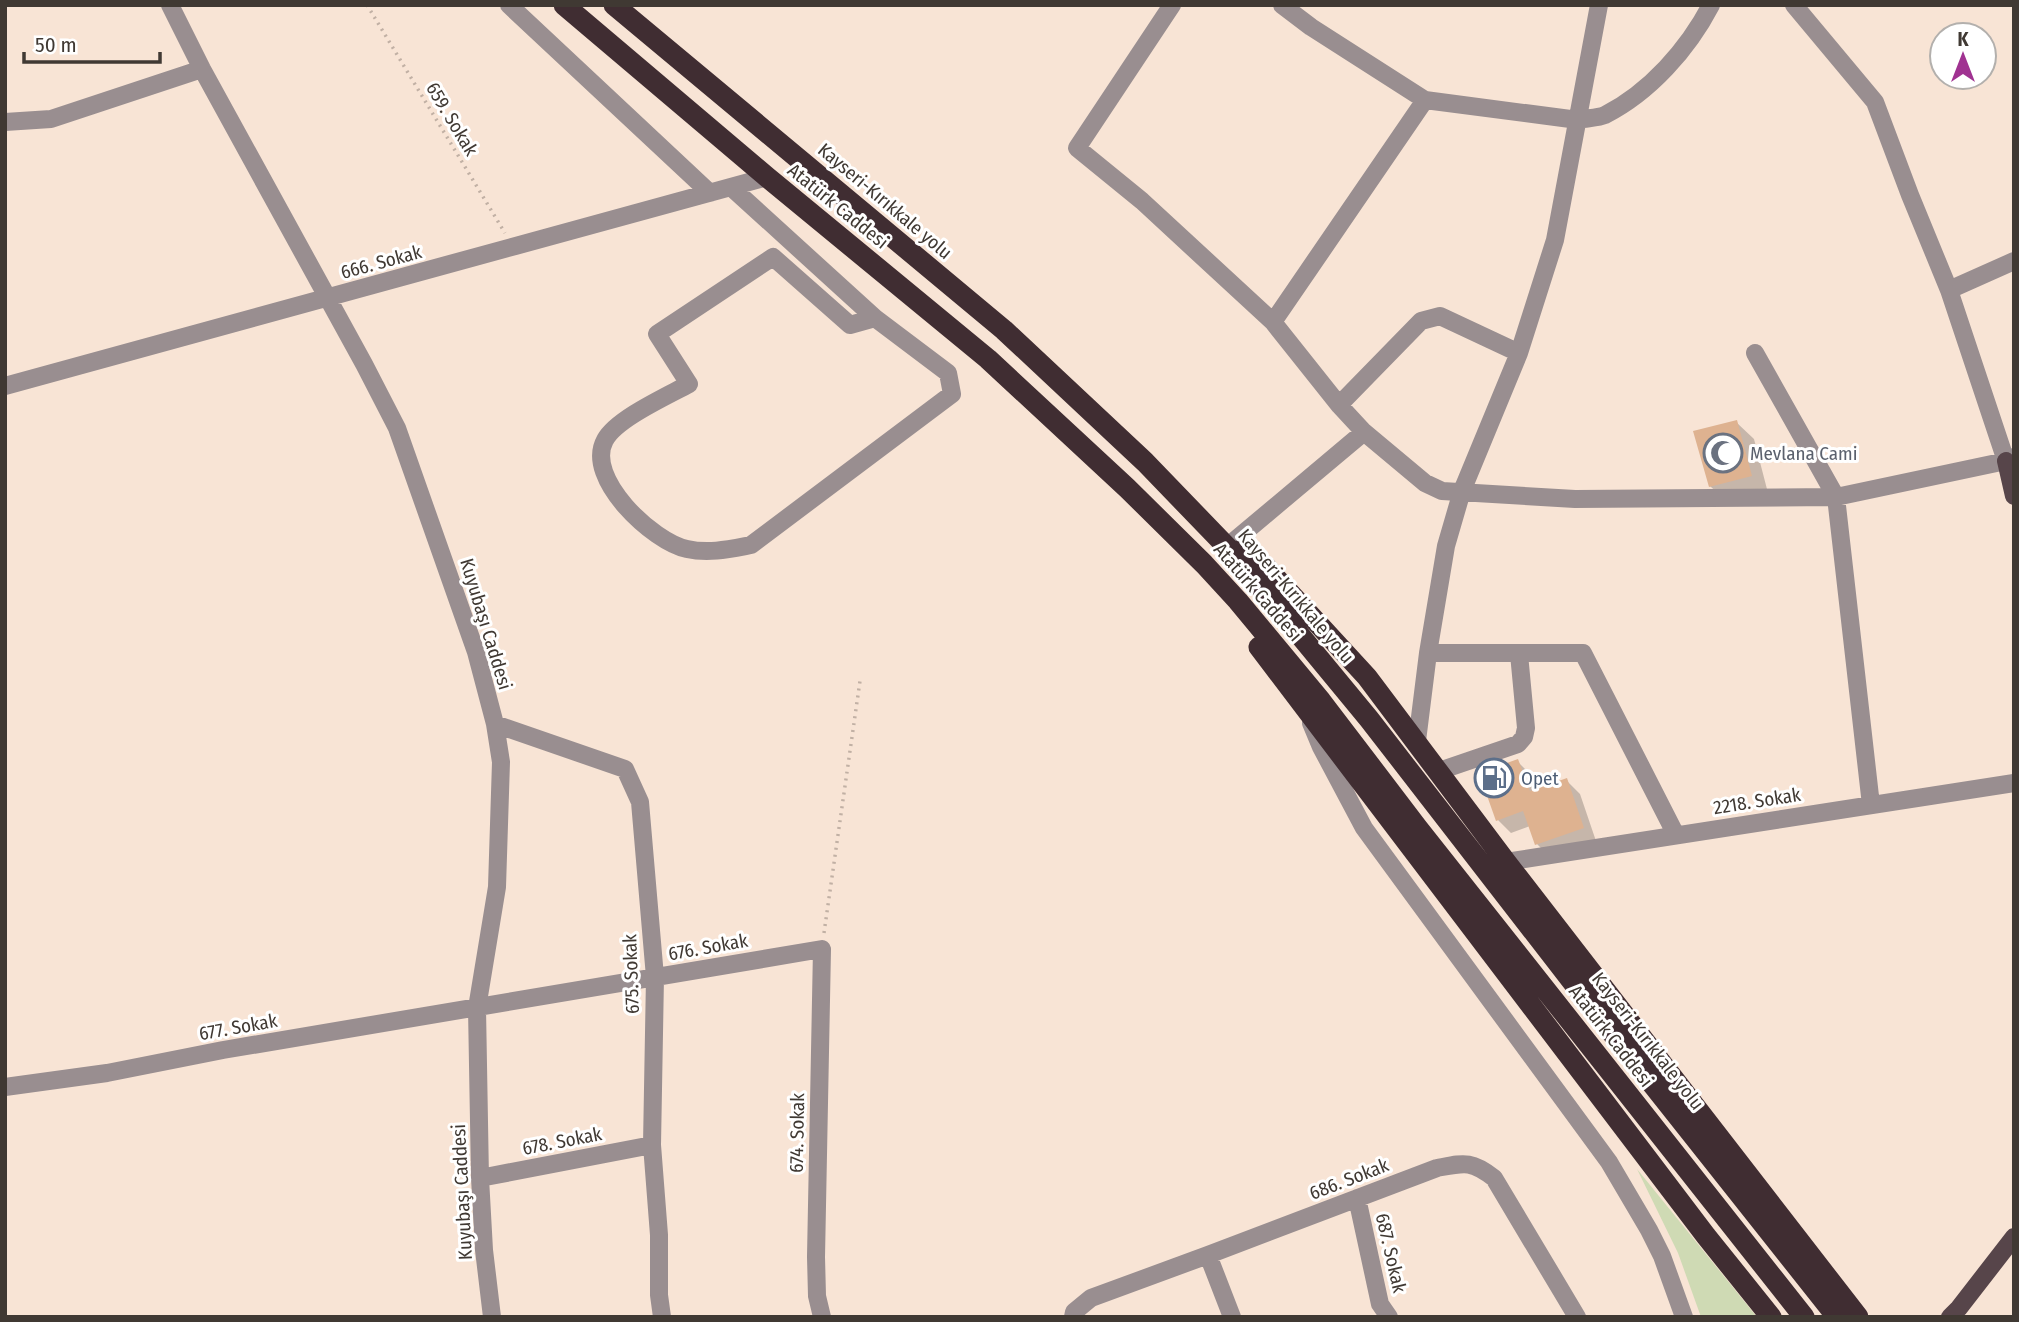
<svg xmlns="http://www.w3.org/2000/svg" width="2019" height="1322" font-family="'Fira Sans Condensed',sans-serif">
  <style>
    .green { fill: #cfdab4 }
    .shadow { fill: #0003 }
    .building { fill: #deb290 }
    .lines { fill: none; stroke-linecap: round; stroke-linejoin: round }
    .path { stroke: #c1b0a4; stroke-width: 3.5; stroke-dasharray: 2 5; stroke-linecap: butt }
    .minor { stroke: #998e90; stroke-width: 18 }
    .major { stroke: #57454a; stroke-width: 18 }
    .highway { stroke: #402d32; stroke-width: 21 }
    .labels { text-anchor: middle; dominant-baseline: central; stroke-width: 6; stroke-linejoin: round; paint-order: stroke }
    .street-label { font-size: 19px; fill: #403933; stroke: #fff }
    .worship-label { font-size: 19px; fill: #5b616d; stroke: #fff; text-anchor: start }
    .service-label { font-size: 19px; fill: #4e5e75; stroke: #fff; text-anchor: start }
  </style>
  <rect width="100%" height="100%" fill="#f8e4d5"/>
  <path class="green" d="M1637 1169 1757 1317H1701L1678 1253Z"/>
  <path class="shadow" d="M1736 422 1754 439 1768 493 1728 503 1710 486Z
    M1517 761 1530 774 1537 791 1566 780 1580 794 1596 841 1550 857 1537 844 1530 826 1511 833 1498 820Z"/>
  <path class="building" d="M1737 420 1752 476 1709 487 1693 431Z
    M1518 759 1530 791 1567 778 1584 828 1535 845 1523 811 1496 821 1479 773Z"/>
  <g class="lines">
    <path class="path" d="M367 5 505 233
      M824 933 860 681"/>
    <path class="minor" d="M170 5 202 69 364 364 397 428 476 652 495 724 501 762 497 887 477 1008 480 1178 484 1250 492 1317
      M509 5 710 193
      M1172 5 1077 148 1142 201 1273 322 1339 405 1364 432 1227 547
      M1282 5 1311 27 1425 100 1578 120C1587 118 1598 118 1605 115 1650 92 1688 49 1711 5
      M1794 5 1875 102 1910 195 1949 290 2006 461
      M5 122 51 119 202 69
      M731 187 875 318 948 373 952 394 751 545C730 549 709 554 687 549 653 542 584 478 605 440 616 419 667 396 689 384L657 334 773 257 850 325 875 318
      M1949 290 2014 261
      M1273 322 1425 100
      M1755 353 1836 497 1871 805
      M5 386 767 177
      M1339 405 1421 321 1440 316 1519 353
      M1364 432 1425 483 1442 491 1575 499 1836 497 2006 461 2014 457
      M1428 653H1583L1676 835
      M1311 723 1321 747 1364 828 1609 1162 1649 1230 1662 1256 1684 1317
      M495 724 625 769 640 802 655 977 652 1145 659 1235V1295L662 1317
      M1417 741 1428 653 1446 546 1462 491 1519 353 1555 240 1599 5
      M1439 771 1518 744 1524 737 1526 728 1519 654
      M1506 862 2014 783
      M5 1087 107 1073 223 1050 822 949 816 1257 817 1296 822 1317
      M480 1178 652 1145
      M1357 1198 1380 1304 1389 1317
      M1208 1255 1232 1317
      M1073 1317 1074 1312 1091 1298 1208 1255 1437 1168C1464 1163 1471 1160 1494 1178L1577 1317"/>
    <path class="major" d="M2006 461 2014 496
      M1950 1317 1959 1308 2014 1237"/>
    <path class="highway" d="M564 5 767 177 988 359 1127 488 1204 564 1238 601 1321 701 1417 827 1804 1317
      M614 5 1004 330 1145 462 1227 547 1369 719 1623 1047 1837 1317
      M1235 551 1265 566 1367 677 1506 862 1858 1317
      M1259 647 1706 1236 1771 1317"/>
  </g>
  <defs>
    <symbol id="mosque-ring" viewBox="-11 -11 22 22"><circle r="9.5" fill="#fff" stroke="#6b7280" stroke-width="1.5"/><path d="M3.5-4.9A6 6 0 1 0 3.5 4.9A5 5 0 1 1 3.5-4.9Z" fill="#6b7280"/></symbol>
    <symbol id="fuel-ring" viewBox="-11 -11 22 22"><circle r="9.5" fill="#fff" stroke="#5c6f8a" stroke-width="1.5"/><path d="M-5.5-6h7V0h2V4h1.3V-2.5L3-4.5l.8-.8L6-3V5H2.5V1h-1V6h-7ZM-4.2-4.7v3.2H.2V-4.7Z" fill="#5c6f8a"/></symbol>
  </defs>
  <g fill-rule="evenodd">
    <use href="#mosque-ring" x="1701" y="431" width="44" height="44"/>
    <use href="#fuel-ring" x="1472" y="756" width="44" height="44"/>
  </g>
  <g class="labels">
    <g class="street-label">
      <text transform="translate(452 119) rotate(59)">659. Sokak</text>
      <text transform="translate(885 201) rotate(40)">Kayseri-Kırıkkale yolu</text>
      <text transform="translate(838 206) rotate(39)">Atatürk Caddesi</text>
      <text transform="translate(381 262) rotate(-15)">666. Sokak</text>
      <text transform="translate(1258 592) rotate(49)">Atatürk Caddesi</text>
      <text transform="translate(1296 596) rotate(50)">Kayseri-Kırıkkale yolu</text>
      <text transform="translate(486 624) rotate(73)">Kuyubaşı Caddesi</text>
      <text transform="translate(1757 801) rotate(-9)">2218. Sokak</text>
      <text transform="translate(708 947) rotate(-10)">676. Sokak</text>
      <text transform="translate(631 974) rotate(-92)">675. Sokak</text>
      <text transform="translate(238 1027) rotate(-10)">677. Sokak</text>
      <text transform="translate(1611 1036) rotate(52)">Atatürk Caddesi</text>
      <text transform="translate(1648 1041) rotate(52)">Kayseri-Kırıkkale yolu</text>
      <text transform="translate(797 1133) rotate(-89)">674. Sokak</text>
      <text transform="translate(562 1141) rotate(-11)">678. Sokak</text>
      <text transform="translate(1349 1179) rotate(-21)">686. Sokak</text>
      <text transform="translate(462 1192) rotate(-93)">Kuyubaşı Caddesi</text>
      <text transform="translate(1391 1253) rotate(77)">687. Sokak</text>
    </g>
    <g class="worship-label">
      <text x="1750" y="453">Mevlana Cami</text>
    </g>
    <g class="service-label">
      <text x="1521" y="778">Opet</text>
    </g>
  </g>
  <rect width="2019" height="1322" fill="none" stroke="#403933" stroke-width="14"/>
  <g transform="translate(1963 56)"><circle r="33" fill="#ffffff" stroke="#b3b0ad" stroke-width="2"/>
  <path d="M0-5L12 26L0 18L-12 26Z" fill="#a03291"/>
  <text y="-10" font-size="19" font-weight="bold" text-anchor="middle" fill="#403933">K</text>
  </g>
  <path d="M24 52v10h136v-10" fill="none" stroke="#403933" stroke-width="3.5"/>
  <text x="35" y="52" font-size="21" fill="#403933" stroke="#ffffff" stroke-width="5" paint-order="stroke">50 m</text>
</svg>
